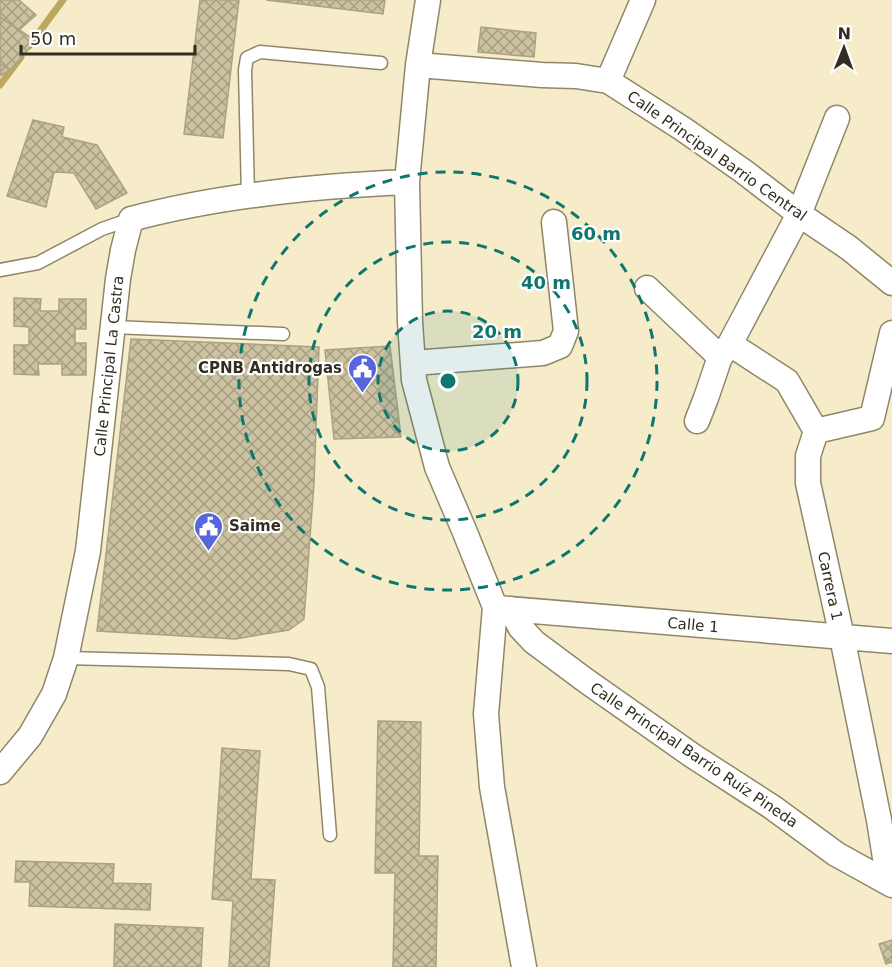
<svg xmlns="http://www.w3.org/2000/svg" width="892" height="967" font-family="'DejaVu Sans',sans-serif">
  <style>
    .lines { fill: none; stroke-linecap: round; stroke-linejoin: round }
    .stream { stroke: #bca75e; stroke-width: 7 }
    .building { fill: url(#building-cross-hatch); stroke: #aba282; stroke-width: 1.5 }
    .lane-casing { stroke: #908768; stroke-width: 15 }
    .street-casing { stroke: #908768; stroke-width: 27 }
    .lane { stroke: #fff; stroke-width: 12 }
    .street { stroke: #fff; stroke-width: 24 }
    .ring { fill: none; stroke: #0f766e; stroke-width: 3; stroke-dasharray: 10 8 }
    .labels { text-anchor: middle; dominant-baseline: central; stroke-width: 4.5; stroke-linejoin: round; paint-order: stroke }
    .street-label { font-size: 15px; fill: #312e21; stroke: #fff }
    .poi-label { font-size: 15px; font-weight: bold; fill: #312e21; stroke: #fff; text-anchor: end }
    .centre { fill: #0f766e; stroke: #fff; stroke-width: 3 }
    .ring-label { font-size: 18px; text-anchor: middle; font-weight: bold; fill: #0f766e; stroke: #fff; stroke-width: 4.5; stroke-linejoin: round; paint-order: stroke }
  </style>
  <defs>
    <pattern id="building-cross-hatch" width="8" height="8" patternUnits="userSpaceOnUse" patternTransform="scale(1.5)"><rect width="8" height="8" fill="#ccc2a1"/><path d="M0 0l8 8M0 8l8-8" fill="none" stroke="#a69e83"/></pattern>
  </defs>
  <rect width="100%" height="100%" fill="#f6ecca"/>
  <g class="lines">
    <path class="stream" d="M29 46 63 0
      M0 85 21 57"/>
  </g>
  <path class="building" d="M0 0H19L36 15 19 30 0 17Z
    M200 0H239L223 138 184 134Z
    M266 0H385L383 14Z
    M0 17 36 41 10 70 0 64Z
    M481 27 536 33 534 57 478 52Z
    M0 64 10 70 0 76Z
    M33 120 64 127 62 137 97 145 127 193 96 209 74 173 54 172 46 207 7 196Z
    M14 298 41 299 40 311H59V299H86V329H75V343H86V375H62V364H38L39 375 14 374V345H29V327L14 326Z
    M131 339 319 347 314 483 304 619 289 630 235 639 97 631Z
    M390 346 401 437 334 439 325 350Z
    M378 721 421 722 419 856H438L436 967H393L395 873H375Z
    M222 748 260 751 251 879 275 880 269 967H229L233 901 212 899Z
    M16 861 114 864 113 883 151 884 150 910 29 906 30 882H15Z
    M115 924 203 928 201 967H114Z
    M892 940V962L886 964 879 944Z"/>
  <g class="lines">
    <defs>
      <path id="lane" d="M248 196 245 70 247 58 260 52 381 63
        M0 270 38 263 102 229 131 219
        M113 327 283 334
        M66 658 289 664 311 669 318 687 330 835"/>
      <path id="street" d="M428 0 418 65 407 182 410 322 414 380 437 467 464 530 495 607 486 714 492 787 524 967
        M418 65 542 75 576 76 608 81 683 129 743 171 799 214 849 248 892 283
        M608 81 643 0
        M647 288 720 357
        M730 344 787 381 816 431
        M414 363 543 353 560 346 566 331 554 222
        M697 421 706 398 720 357 730 344 799 214 837 118
        M497 608 892 641
        M511 609 520 627 534 642 585 680 693 756 772 807 836 854 892 885
        M0 772 30 736 54 694 66 658 88 551 118 279 123 250 131 219C220 195 315 186 407 182
        M889 883 879 820 842 637 808 483V456L816 431 872 418 892 333"/>
    </defs>
    <use href="#lane" class="lane-casing"/>
    <use href="#street" class="street-casing"/>
    <use href="#lane" class="lane"/>
    <use href="#street" class="street"/>
  </g>
  <circle cx="448" cy="381" r="70" fill="#0f766e" fill-opacity=".12"/>
  <g class="ring">
    <circle cx="448" cy="381" r="70"/>
    <circle cx="448" cy="381" r="139"/>
    <circle cx="448" cy="381" r="209"/>
  </g>
  <defs>
    <symbol id="civic-pin" viewBox="-11 -11 22 30"><path d="M0 17L-7.5 6A9.5 9.5 0 1 1 7.5 6Z" fill="#5766dd" stroke="#fff"/><path d="M-.6-6.5H3V-4.5H.6V-3L4-1V1h2V6H-6V1h2V-1L-.6-3ZM-1.2 2.5V6h2.4V2.5Z" fill="#fff"/></symbol>
  </defs>
  <g fill-rule="evenodd">
    <use href="#civic-pin" x="346" y="352" width="33" height="45"/>
    <use href="#civic-pin" x="192" y="510" width="33" height="45"/>
  </g>
  <g class="labels">
    <g class="street-label">
      <text transform="translate(717 156) rotate(35)">Calle Principal Barrio Central</text>
      <text transform="translate(109 366) rotate(-84)">Calle Principal La Castra</text>
      <text transform="translate(830 586) rotate(78)">Carrera 1</text>
      <text transform="translate(693 625) rotate(5)">Calle 1</text>
      <text transform="translate(694 755) rotate(34)">Calle Principal Barrio Ruíz Pineda</text>
    </g>
    <g class="poi-label">
      <text x="342" y="368">CPNB Antidrogas</text>
      <text x="229" y="526" text-anchor="start">Saime</text>
    </g>
  </g>
  <circle cx="448" cy="381" r="9" class="centre"/>
  <g class="ring-label">
    <text x="596" y="240">60 m</text>
    <text x="546" y="289">40 m</text>
    <text x="497" y="338">20 m</text>
  </g>
  <g transform="translate(844 48) rotate(1)" stroke="#ffffff" stroke-width="4.5" paint-order="stroke">
  <path d="M0-4.5L10 22L0 15L-10 22Z" fill="#312e21"/>
  <text y="-9" font-size="16" font-weight="bold" text-anchor="middle" fill="#312e21">N</text>
  </g>
  <path d="M21 45v9h174v-9" fill="none" stroke="#312e21" stroke-width="3"/>
  <text x="30" y="45" font-size="18" fill="#312e21" stroke="#ffffff" stroke-width="4.5" paint-order="stroke">50 m</text>
</svg>
